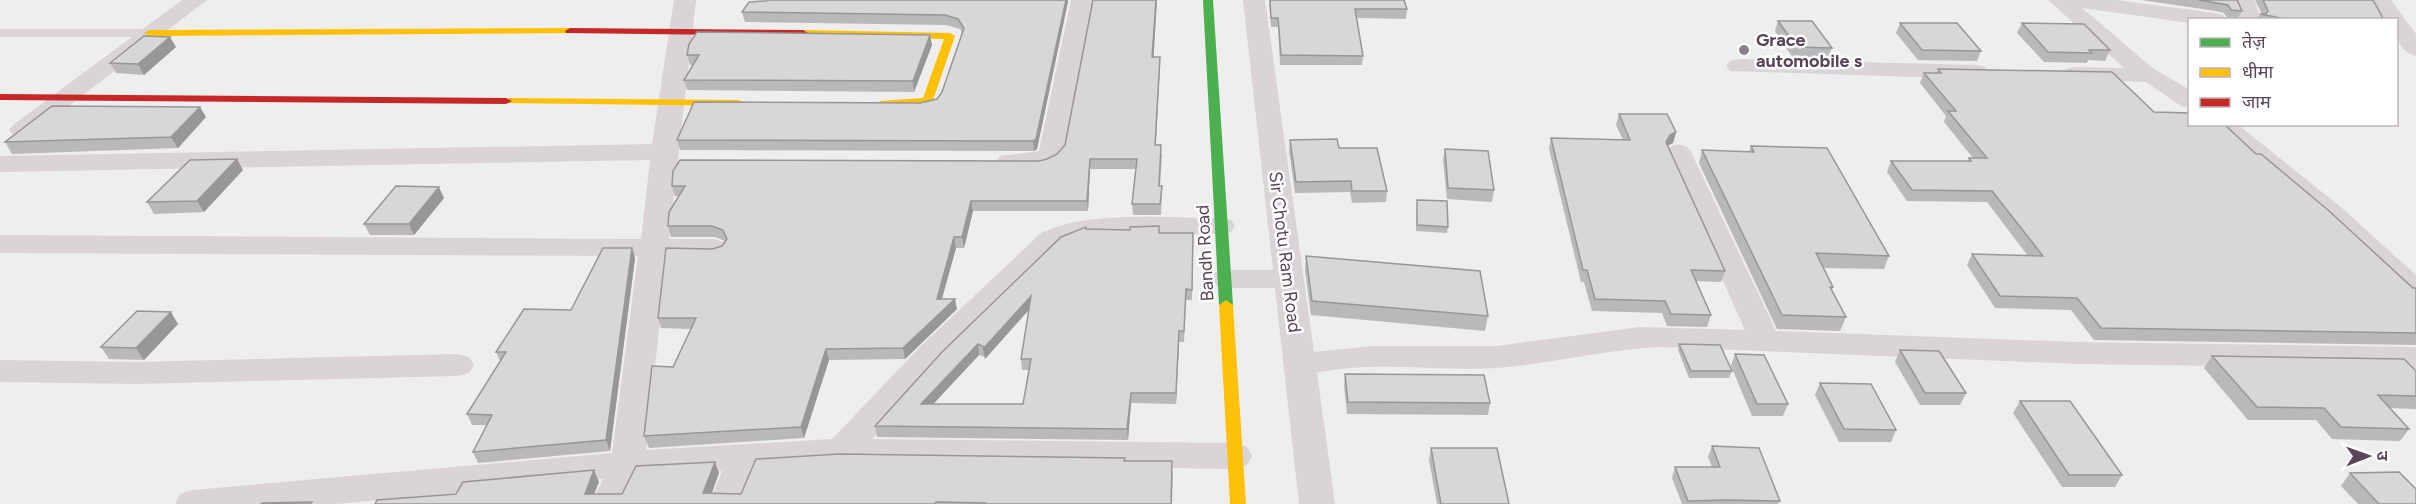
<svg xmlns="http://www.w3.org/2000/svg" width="2416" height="504" font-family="Figtree,'Noto Sans Devanagari',sans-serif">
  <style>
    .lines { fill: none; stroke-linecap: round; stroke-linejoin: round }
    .lane { fill: #dad4d9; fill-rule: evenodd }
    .street { fill: #dad4d9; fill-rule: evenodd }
    .fast { fill: #4caf50; fill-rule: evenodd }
    .slow { fill: #ffc107; fill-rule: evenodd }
    .jam { fill: #c62828; fill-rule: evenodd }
    .wall { fill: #bbb8ba; fill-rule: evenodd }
    .shaded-wall { fill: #989697 }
    .building { fill: #d9d6d8; stroke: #989697; stroke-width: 1.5; fill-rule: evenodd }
    .poi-dot { fill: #8d808c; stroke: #fff; stroke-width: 2 }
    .labels { text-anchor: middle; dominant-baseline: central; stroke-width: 5; stroke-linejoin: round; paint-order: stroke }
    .poi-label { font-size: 18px; font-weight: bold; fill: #5a4457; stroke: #fff; text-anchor: start }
    .street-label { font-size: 18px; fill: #5a4457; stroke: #fff }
  </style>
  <rect width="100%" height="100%" fill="#edeeed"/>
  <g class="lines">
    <path class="lane" d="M0 29H149L155 33 149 37H0Z"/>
    <path class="street" d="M182 0H207L31 135 22 138 13 135 9 130 13 125Z
      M674 0H696L669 239H714L724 242 728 248 724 254 714 257 667 256 646 450 832 439 920 347 1041 233C1088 210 1167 218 1221 218L1231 220 1235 226 1231 232 1221 234 1087 235 1077 237 1061 245 942 361 872 439 1235 443 1247 447 1252 456 1247 465 1235 469 841 463 758 469 745 504H709L722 471 639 476 627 504H591L603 479 337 504H175L180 494 193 490 612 453 638 256 0 253V235L641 239 650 160 0 172V156L652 144Z
      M1071 0H1093L1064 155C1051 173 1019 172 1000 168L996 162 1000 156 1039 151Z
      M1243 0H1265L1314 352 1372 346H1496L1640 327 1745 330 1665 152 1669 147 1678 144 1687 147 1691 152 1776 331 2078 342 2416 347V369L2078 364 1661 347C1605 349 1552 364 1496 368 1437 372 1375 360 1317 373L1335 504H1299L1275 288H1225L1215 286 1210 279 1215 272 1225 270H1273Z
      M2048 0H2117L2215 13 2223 15 2226 20H2190V23L2082 8 2154 69 2190 90V108L2181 106 2146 82 2066 79 2062 74 2066 69 2074 67 2124 68Z
      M2232 0H2254L2262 20H2240Z
      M2369 0H2391L2416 34V56C2398 51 2396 36 2396 20H2383Z
      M1738 59 1977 65 1985 67 1989 72 1985 77 1977 79 1730 71 1726 66 1730 61Z
      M2209 124H2237L2342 208 2416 275V300L2406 298 2322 220Z
      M458 354 469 357 474 365 469 373 458 376 138 384 0 382V360L138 362Z"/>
    <path class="fast" d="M1203 0H1213L1233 305 1226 310 1219 305Z"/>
    <path class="slow" d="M570 28 575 31 574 33 149 36 144 33 149 30Z
      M803 30 950 33 955 36 932 103 884 106 878 103 880 101 923 98 944 39 799 35 798 33Z
      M506 98 739 100 745 103 739 106 502 103 500 101 502 99Z
      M1226 300 1233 305 1246 504H1230L1219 305Z"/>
    <path class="jam" d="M570 28 803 30 808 33 803 36 566 33 565 31Z
      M0 94 506 98 512 101 506 104 0 100Z"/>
  </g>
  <path class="wall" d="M1068 0 1037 149 1034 151 680 150 677 140 920 103 937 99 942 92 962 33 960 29 946 25 745 22 742 12 766 1Z
    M1157 0 1153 57H1160L1156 145 1162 155 1160 186 1162 196 1161 215H1133L1132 204 1136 169H1090L1088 211H973L964 248H956L942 299 957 309 905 359 829 360 804 438 649 448 644 436 673 367 691 329 661 328 658 318 712 249 722 246 725 241 715 237H671L668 226 679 196H675L672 186 1039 161 1047 159 1057 154 1065 145Z
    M1269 0H1404L1407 9 1406 19 1356 18 1363 56 1362 65H1280L1278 27H1271Z
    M2141 0H2238L2242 11 2237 19 2227 18 2224 13 2216 11Z
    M2255 0H2373L2384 20H2257L2260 14H2262Z
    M1778 21 1832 48 1828 58H1793L1775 31Z
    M1900 23 1981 51 1977 61 1918 60 1896 33Z
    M2022 23 2110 50 2105 61 2088 60 2087 63 2044 62 2017 33Z
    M932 45 914 92 687 90 684 80 693 65H690L687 55Z
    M176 47 144 75 116 73 110 63Z
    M1938 69 2154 112 2256 154 2413 288H2416V345L2094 340 2071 310 1995 308 1967 265 1972 254 2028 256 1987 202 1907 201 1887 172 1891 161H1968L1969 158H1973L1944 122 1946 116 1920 83 1924 73H1936Z
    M1619 114 1676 132 1673 143 1667 146 1725 271 1721 282 1696 281 1711 315 1707 327 1667 326 1662 313 1592 311 1584 282H1581L1549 149 1551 138 1623 140 1616 125Z
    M206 117 178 148 12 154 5 142Z
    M1290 140 1339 148 1387 191 1386 202 1352 203 1350 192 1295 193 1289 151Z
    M1751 146 1889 256 1884 269 1823 268 1833 287 1832 290 1846 317 1840 331 1777 329 1699 163 1702 150 1749 152Z
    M1445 149 1494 190 1492 202 1447 199 1443 160Z
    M243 170 204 212 154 214 147 202Z
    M444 198 414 235H370L364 224Z
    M1417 200 1448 227 1447 233 1416 231Z
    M1159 226V233H1193L1192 300H1186L1184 342H1179L1176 404 1131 403 1128 440 877 437 875 426 1086 229 1130 230ZM1029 310 1021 359 1022 370H1029L1023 404H933L979 355 985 357V359Z
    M632 248 635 258 610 451 478 463 473 452 487 425H472L467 414 500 361 496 352 571 310Z
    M1306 256 1488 316 1485 331 1311 315 1305 270Z
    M178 324 144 360 109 359 101 347Z
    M1679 344 1732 371 1729 378H1689L1678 350Z
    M1900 350 1966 393 1960 405H1920L1895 362Z
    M1735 354 1788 404 1783 416H1752L1731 366Z
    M2212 356 2416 371V409L2390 408 2409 429 2400 441 2332 439 2316 420H2248L2204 368Z
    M1345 374 1490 403 1488 415 1347 414 1344 386Z
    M1820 383 1896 430 1891 442H1839L1815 395Z
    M2020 401 2122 475 2115 487H2062L2013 413Z
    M1712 446 1780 501 1778 504H1682L1672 478 1675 467H1712L1708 457Z
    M1431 448 1509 504H1437L1429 460Z
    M1125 461 1173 473 1172 504H375L456 494 599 482 594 494H622L719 473 711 494H741Z
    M2350 473 2416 504H2358L2341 486Z"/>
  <path class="shaded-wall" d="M1066 0H1068V2L1037 149 1034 151 1033 141Z
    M1156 0H1157L1153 67 1152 57Z
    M930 35 932 45 914 92 913 81Z
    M170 37 176 47 144 75 138 64Z
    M1160 57V67L1155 155V145Z
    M200 107 206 117 178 148 171 137Z
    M1676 132 1673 143 1667 146 1666 142 1670 135Z
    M237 159 243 170 204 212 197 201Z
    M1090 159V169L1088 211 1087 201Z
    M439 187 444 198 414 235 409 224Z
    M971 201 973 211 964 248 962 237Z
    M954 237 956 248 939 309 937 299Z
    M632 248 635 258 610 451 606 440Z
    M1031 296 1032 306 985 359 983 349Z
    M955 299 957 309 905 359 903 348Z
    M171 312 178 324 144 360 136 348Z
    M1179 331V342L1176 404V393Z
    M978 344 979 355 923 415 921 404Z
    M826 349 829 360 804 438 801 427Z
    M1131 393V403L1128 440 1127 429Z
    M715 462 719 473 708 504 703 493Z
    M594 470 599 482 590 504 585 494Z"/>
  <path class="building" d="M767 0H1066L1036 139 1033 141 677 140 694 102 920 103 937 99 942 92 964 28 958 19 945 15 742 12 749 2 766 1Z
    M1093 0H1156L1152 57H1160L1155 145H1161L1159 186H1162L1160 204H1132L1137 159H1090L1087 201H971L962 237H954L937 299H955L903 348 826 349 801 427 644 436 652 366 673 367 696 318H658L666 248 712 249 722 246 727 239 723 230 712 226H668L669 212 685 186H672L673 171 680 160 1039 161 1047 159 1057 154 1065 145Z
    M1270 0H1404L1407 9H1355L1363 56 1281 55 1278 18H1271Z
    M2199 0H2237L2242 11 2231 10 2228 5Z
    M2263 0H2373L2384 20H2292L2260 14H2266L2268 11Z
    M1778 21H1812L1832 48 1797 47Z
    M1900 23H1957L1981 51 1922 50Z
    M2022 23 2084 24 2110 50H2089L2092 53 2048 52Z
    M697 32 930 35 913 81 684 80 699 55H687L689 44Z
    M144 36 170 37 138 64 110 63Z
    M1938 69 2112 72 2154 112 2190 113V124H2224L2256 154H2261L2328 210 2413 288H2416V333L2101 328 2077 298 2000 296 1972 254 2043 256 1992 191 1912 190 1891 161H1971L1969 158H1987L1948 111H1956L1924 73H1941Z
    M52 106 200 107 171 137 5 142Z
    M1619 114H1667L1676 132 1670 135 1666 142 1725 271 1691 270 1711 315 1671 314 1665 301 1595 299 1587 270H1583L1551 138 1630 140Z
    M1337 139 1339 148H1377L1387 191H1352L1351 181 1296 182 1290 140Z
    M1751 146 1827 148 1889 256 1816 253 1833 287H1830L1846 317 1782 315 1702 150 1754 152Z
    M1445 149 1488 151 1494 190 1448 188Z
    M237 159 197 201 147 202 190 160Z
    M396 186 439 187 409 224H364Z
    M1417 200 1447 201 1448 227 1417 225Z
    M1159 226V233H1193L1192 290 1186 289 1184 331H1179L1176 393H1131L1127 429 875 426 942 352 1061 237 1086 227V229L1130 230V227ZM1031 296 1021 359H1031L1023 404H921L978 344 984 347 983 349Z
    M603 248H632L606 440 473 452 492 415 467 414 506 352H496L524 309 571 310Z
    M1306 256 1480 271 1488 316 1312 301Z
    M137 311 171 312 136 348 101 347Z
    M1679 344 1720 345 1732 371H1691Z
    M1900 350 1939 351 1966 393H1925Z
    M1735 354 1764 355 1788 404H1757Z
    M2212 356 2404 359 2416 371V396L2378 395 2409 429 2341 427 2324 408 2257 407Z
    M1345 374 1484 375 1490 403 1348 402Z
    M1820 383 1871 384 1896 430 1844 429Z
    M2020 401H2070L2122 475H2069Z
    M1712 446 1759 448 1780 501 1726 500 1688 501 1675 467H1720Z
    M1431 448H1497L1509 504H1441Z
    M839 454 1125 458 1124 461H1172L1171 504H984L985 503 936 502 935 504H375L377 500 456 494 463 482 594 470 585 494H622L636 466 715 462 703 493 741 494 756 459Z
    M2399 472 2416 489V504H2379L2350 473Z
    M312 502 310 504H261L262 503Z"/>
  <circle class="poi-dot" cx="1744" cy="50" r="6"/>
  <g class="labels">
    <g class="poi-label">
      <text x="1756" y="40">Grace<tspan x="1756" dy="21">automobile s</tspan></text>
    </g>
    <g class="street-label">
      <text transform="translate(1285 252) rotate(83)">Sir Chotu Ram Road</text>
      <text transform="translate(1205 253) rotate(-93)">Bandh Road</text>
    </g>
  </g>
  <rect x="2188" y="18" width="210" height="108" fill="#ffffff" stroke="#bdb4bc" stroke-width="1.5"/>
  <rect x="2200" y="38" width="30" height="9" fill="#4caf50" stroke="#bdb4bc" stroke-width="1.5"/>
  <text x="2242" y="48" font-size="18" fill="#5a4457">तेज़</text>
  <rect x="2200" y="68" width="30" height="9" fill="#ffc107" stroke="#bdb4bc" stroke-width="1.5"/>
  <text x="2242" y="78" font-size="18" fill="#5a4457">धीमा</text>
  <rect x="2200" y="98" width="30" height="9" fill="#c62828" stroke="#bdb4bc" stroke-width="1.5"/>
  <text x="2242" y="108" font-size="18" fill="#5a4457">जाम</text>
  <g transform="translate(2368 456) rotate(89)" stroke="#ffffff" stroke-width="4.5" paint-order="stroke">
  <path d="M0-4.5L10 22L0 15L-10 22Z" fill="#5a4457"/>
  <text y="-9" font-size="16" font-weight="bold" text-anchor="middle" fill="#5a4457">उ</text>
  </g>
</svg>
